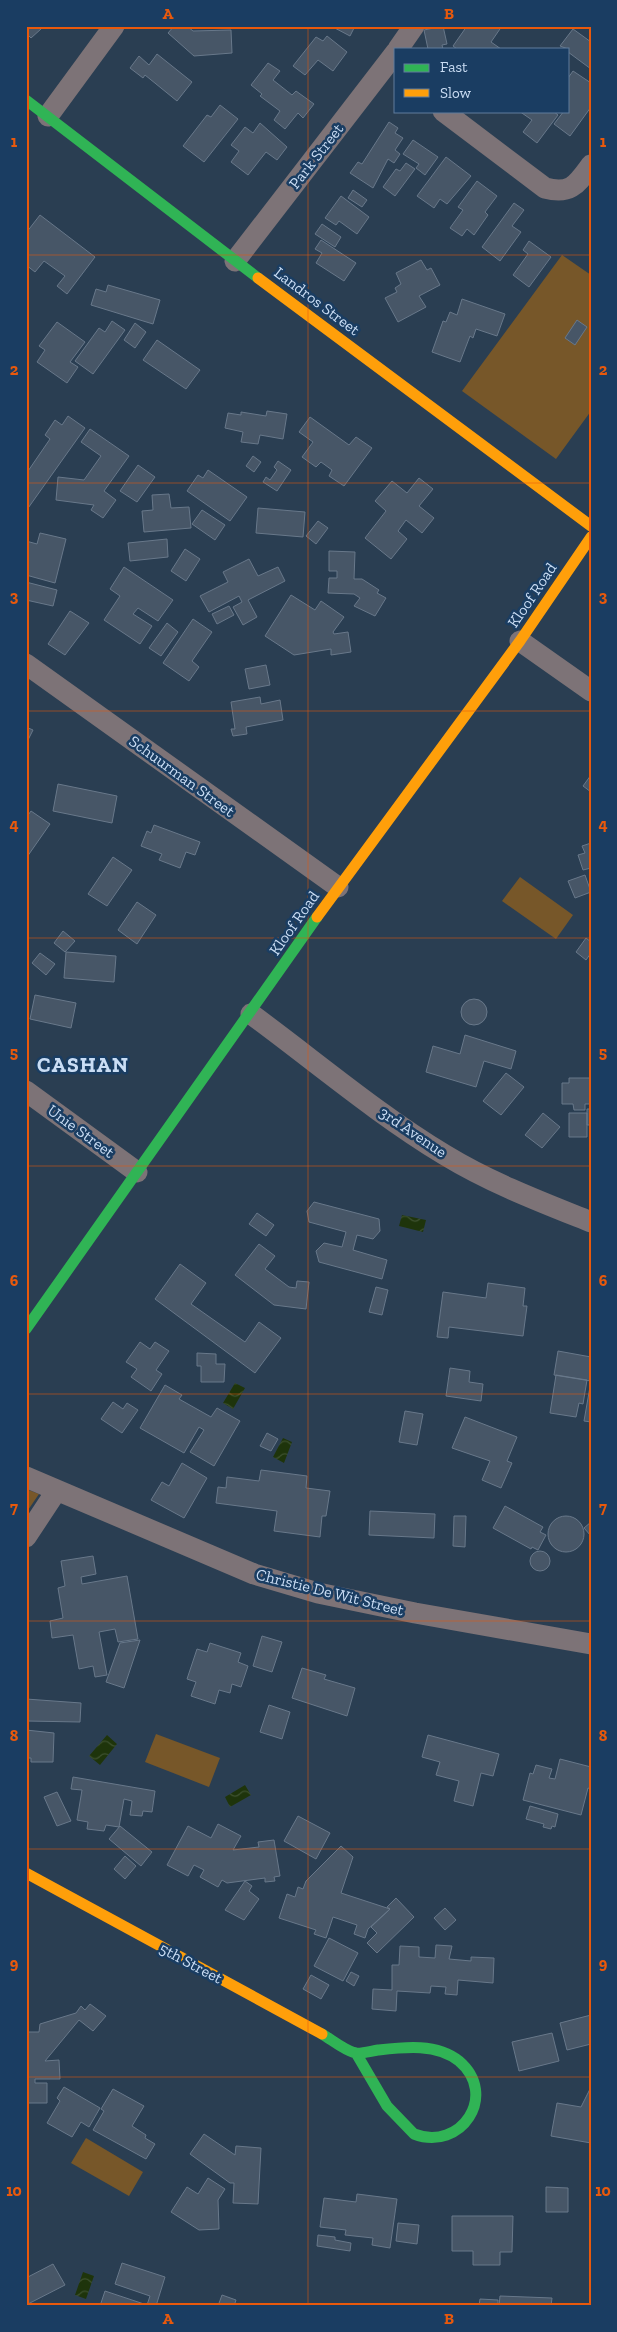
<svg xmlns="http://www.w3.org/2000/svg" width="617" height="2332" font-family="'Zilla Slab',serif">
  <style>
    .green { fill: #775729 }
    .water { fill: url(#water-waves) }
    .building { fill: #475667; stroke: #68788a }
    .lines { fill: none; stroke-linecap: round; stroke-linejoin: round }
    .street { stroke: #7d7377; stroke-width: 21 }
    .fast { stroke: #30b455; stroke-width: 11 }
    .slow { stroke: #ff9f0a; stroke-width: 11 }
    .grid { fill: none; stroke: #e8590c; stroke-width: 1; stroke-opacity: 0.55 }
    .labels { text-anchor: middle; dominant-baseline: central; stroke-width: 5; stroke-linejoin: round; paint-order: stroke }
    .street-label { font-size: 16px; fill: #caddf4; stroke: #1a3d62 }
    .district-label { font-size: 21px; font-weight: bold; letter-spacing: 1px; fill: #caddf4; stroke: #1a3d62 }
    .neatline { fill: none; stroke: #e8590c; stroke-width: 2 }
    .grid-label { font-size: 16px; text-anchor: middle; font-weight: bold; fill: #e8590c }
  </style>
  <defs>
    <pattern id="water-waves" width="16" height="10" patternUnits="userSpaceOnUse" patternTransform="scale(1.25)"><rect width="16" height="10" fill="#1e340b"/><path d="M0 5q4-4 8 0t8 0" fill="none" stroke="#3d512f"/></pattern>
  </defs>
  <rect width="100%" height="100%" fill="#2a3e52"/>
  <path class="green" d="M562 255 591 275V411L556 459 462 391Z
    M520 877 573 915 556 939 502 901Z
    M26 1489 39 1494 26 1513Z
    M156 1734 220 1758 209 1787 145 1762Z
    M86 2138 143 2172 129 2196 71 2163Z"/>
  <path class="water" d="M402 1215 426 1220 423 1232 399 1226Z
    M235 1383 245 1388 233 1409 223 1403Z
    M283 1438 292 1442 284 1463 273 1457Z
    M107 1735 117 1744 100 1765 89 1756Z
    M245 1785 251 1795 230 1807 225 1797Z
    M83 2272 94 2276 86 2299 75 2295Z"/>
  <path class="building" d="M26 26H39L41 29 31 38 26 33Z
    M174 26H187L193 31 231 30 232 53 194 56 168 33Z
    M331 26H355L350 36Z
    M443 26 447 44 442 45 443 49H428L424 30Z
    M467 26H502L491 42 501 49H457L453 46Z
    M573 29 591 42V69L568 52V49L560 46Z
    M327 36 347 52 333 71 318 60 305 75 293 66 316 37 323 41Z
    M157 54 192 82 177 101 145 75 143 78 130 68 139 56 149 65Z
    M268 63 280 71 273 80 292 95 296 91 314 104 303 118 298 113 285 129 274 120 280 111 260 96 262 94 251 85Z
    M573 71 591 83V107L570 136 554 124 564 111H568V78Z
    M220 105 238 119 204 162 183 146 207 115 211 117Z
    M519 111H553L558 115 537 143 523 132 532 120Z
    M389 122 398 128 395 133 403 138 395 150 400 154 394 163 388 159 373 188 350 173 358 162 362 164Z
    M260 123 287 147 277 160 266 152 248 175 231 162 239 151 231 145 245 127 253 133Z
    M413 140 438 157 425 175 416 168 419 164 403 154Z
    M446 157 471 176 447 204 440 199 434 208 417 196Z
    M406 163 415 169 395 196 383 187 396 169 400 171Z
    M477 181 497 196 485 212 488 215 474 235 467 229 462 236 450 228 463 210 458 207Z
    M353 190 367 200 362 207 348 198Z
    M341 196 369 217 357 234 339 221 336 225 325 218Z
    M514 203 524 210 512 226 521 232 500 261 482 247Z
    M40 215 95 257 67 294 57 286 65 276 44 261 35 272 26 265V233Z
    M322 224 341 237 335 247 315 234Z
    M321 240 356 263 344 281 316 263 322 253 315 249Z
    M529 241 551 257 529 287 513 275 528 254 523 250Z
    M421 260 427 270 431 268 440 285 419 296 426 307 398 322 385 298 397 292 395 288 401 284 396 273Z
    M108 285 160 300 153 324 91 305 96 289 106 292Z
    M462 299 505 314 497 336 476 329 473 338 470 336 460 362 432 352 443 321 446 322 450 312 457 315Z
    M577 320 587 327 575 345 565 338Z
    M112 321 125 330 93 374 75 361 99 328 105 332Z
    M57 322 85 342 70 362 78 367 67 383 37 362 45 350 39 346Z
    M135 323 146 332 135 348 124 340Z
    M157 340 200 370 186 389 143 360Z
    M267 411 287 414 283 439 260 435 258 444 241 442 243 432 225 428 228 413 241 415V412L266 416Z
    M68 416 85 428 26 511V474L50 439 45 435 55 420 62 425Z
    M310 417 349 445 356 437 372 448 344 486 329 476 332 470 321 462 316 467 302 457 313 442 299 432Z
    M90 429 129 456 104 491 116 500 103 518 91 510 94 505 56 500 58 477 84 480 101 456 81 442Z
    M253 456 261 462 254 472 246 466Z
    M278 461 291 470 277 491 263 482 266 477 270 480 277 470 274 467Z
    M138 465 155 477 137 502 120 491Z
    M208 470 247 497 230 521 187 491 198 475 203 478Z
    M419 478 433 489 419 506 434 518 422 533 406 520 398 531 407 539 391 559 365 538 386 511 375 501 392 481 407 493Z
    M169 494 171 508 189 507 191 528 144 532 142 511 153 510 152 495Z
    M258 508 305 512 303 537 256 533Z
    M202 510 225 525 215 540 192 524Z
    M318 521 328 528 316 544 306 536Z
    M40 533 66 539 55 583 26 575V541L37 544Z
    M167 539 168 557 130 561 128 543Z
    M185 549 200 559 186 581 171 571Z
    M329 551 355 552 354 579H362L379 590 377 593 386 598 375 616 354 606 360 598 354 594 328 593 329 578H337V571H329Z
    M249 559 258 576 278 567 285 581 248 600 257 617 243 625 233 607 242 602 239 596 209 612 200 596 228 582 223 572Z
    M124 567 173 600 158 621 138 608 133 614 152 626 140 644 104 620 120 596 110 589Z
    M26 582 57 590 53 606 26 600Z
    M291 595 315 610 321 601 344 617 333 632 334 634 348 632 351 652 331 655V649L294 655 265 636Z
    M229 606 234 615 217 624 212 614Z
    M70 611 89 623 65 655 48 644Z
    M193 619 212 632 192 661 199 667 189 681 163 663Z
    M167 623 178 632 161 656 149 648Z
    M266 665 270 685 249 689 245 669Z
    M260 697 261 704 280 700 283 720 246 727 247 734 233 736 231 729H235L231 702Z
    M26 727 33 730 26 744Z
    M591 775V792L583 786Z
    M58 784 117 796 112 823 53 811Z
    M31 811 50 824 27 857 26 818Z
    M154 825 200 842 195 855 186 852 180 868 159 860 162 854 141 846 147 831 151 833Z
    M591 843V868L583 870 578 855 585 853 582 846Z
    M113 857 132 870 107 906 88 894Z
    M585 875 591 892 575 898 568 881Z
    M137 902 156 915 137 944 118 930Z
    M63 931 75 941 65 952 54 943Z
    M586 938 591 942V953L586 960 576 952Z
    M66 952 116 956 114 982 64 978Z
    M40 953 55 964 46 975 32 963Z
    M35 995 76 1003 71 1028 30 1019Z
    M461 1012a13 13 0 1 1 26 0a13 13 0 1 1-26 0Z
    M465 1035 516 1051 511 1069 484 1061 476 1087 426 1072 433 1046 460 1054Z
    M506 1073 524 1087 501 1115 483 1101Z
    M569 1078H591V1104H585V1110H574L573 1104H562V1083H569Z
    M587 1109H591V1125H587Z
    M543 1113 560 1127 542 1148 525 1135Z
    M569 1113H587V1137H569Z
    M314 1202 379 1219 380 1231 373 1239 357 1235 353 1250 387 1260 382 1279 319 1262 316 1251 324 1243 342 1247 346 1232 309 1222 307 1211Z
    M257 1213 274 1225 266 1236 249 1224Z
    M259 1244 275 1256 265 1269 289 1287 296 1288 297 1281 309 1282 306 1309 274 1305 235 1275Z
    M180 1264 206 1283 191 1304 245 1342 259 1322 281 1338 255 1373 155 1299Z
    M488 1283 525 1288 523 1306H527L523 1336 449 1327 448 1338 437 1337 443 1292 486 1298Z
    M376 1287 388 1290 382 1315 369 1312Z
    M140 1342 150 1349 155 1342 169 1351 156 1370 162 1374 151 1391 131 1377 137 1369 126 1362Z
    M558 1351 591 1357V1381L554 1375Z
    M197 1353 216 1354V1364H225L224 1382H201V1366H197Z
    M450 1368 470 1371 469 1382 483 1384 481 1401 446 1396Z
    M556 1375 587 1380 583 1404 579 1403 576 1417 550 1413Z
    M591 1381V1422L584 1421Z
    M165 1385 182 1395 179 1399 211 1417 217 1408 240 1421 214 1466 190 1452 204 1430 199 1427 184 1453 140 1428Z
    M113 1402 123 1409 127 1403 138 1410 122 1433 101 1419Z
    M405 1411 423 1414 417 1445 399 1442Z
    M465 1417 517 1437 507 1461 512 1463 501 1488 482 1480 490 1461 452 1448Z
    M267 1433 278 1439 271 1451 260 1446Z
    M182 1463 207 1478 184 1518 151 1500 162 1482 169 1486Z
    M261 1470 307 1476 306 1488 330 1491 326 1516H322L320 1537 274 1531 277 1511 216 1503 218 1487 226 1488 227 1477 259 1481Z
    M505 1506 543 1527 540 1532 546 1535 538 1550 532 1547 531 1549 493 1528Z
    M370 1511 435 1514 434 1538 369 1535Z
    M548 1534a18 18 0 1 1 36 0a18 18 0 1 1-36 0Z
    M454 1516H466L465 1547 453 1546Z
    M591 1522V1536L584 1528Z
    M530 1561a10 10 0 1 1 20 0a10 10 0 1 1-20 0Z
    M93 1556 96 1574 81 1577 82 1584 127 1576 138 1639 118 1642 115 1629 99 1632 107 1675 95 1677 93 1666 79 1669 73 1635 52 1638 50 1621 63 1618 58 1588 65 1586 61 1561Z
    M262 1636 282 1642 272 1672 253 1666Z
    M140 1640 124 1688 106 1682 120 1643Z
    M210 1643 241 1653 238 1662 248 1666 241 1687 232 1684 230 1693 219 1690 215 1704 191 1696 196 1682 187 1679 197 1649 207 1652Z
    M302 1668 326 1675 324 1679 355 1688 347 1716 292 1698Z
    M26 1699 81 1703 80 1722 26 1721Z
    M269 1705 290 1712 282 1739 260 1732Z
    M26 1730 54 1733 53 1762H31V1758H26Z
    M428 1735 499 1754 493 1776 481 1773 473 1806 454 1801 459 1781 436 1775 440 1762 422 1757Z
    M560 1759 591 1767V1789L588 1788 581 1815 523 1800 530 1773 533 1774 536 1765 552 1769 549 1778 555 1779Z
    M73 1777 155 1791 152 1812 143 1811 142 1816 130 1815 132 1801 124 1799 119 1827 106 1825 104 1831 87 1829 88 1822 77 1820 82 1790 71 1789Z
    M57 1792 71 1821 57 1826 44 1797Z
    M530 1806 558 1814 555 1827 552 1826 551 1829 543 1827 544 1824 526 1819Z
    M298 1816 330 1833 316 1859 284 1841Z
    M218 1824 241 1836 233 1850 259 1847 258 1842 274 1840 280 1876 274 1877 275 1881 265 1882V1878L227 1883 222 1880 218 1887 200 1877 204 1870 194 1865 188 1876 167 1865 188 1826 211 1838Z
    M120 1826 152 1852 141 1866 109 1839Z
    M341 1846 353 1857 341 1893 390 1909 368 1929 365 1938 354 1934 357 1925 333 1917 326 1938 314 1934 316 1930 279 1918 287 1894 295 1897 298 1887 303 1889 306 1881Z
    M125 1856 136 1866 125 1879 114 1869Z
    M245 1881 252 1886 249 1891 259 1899 244 1920 225 1910Z
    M396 1898 414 1917 377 1953 367 1943 377 1933 371 1927 390 1909 387 1907Z
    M445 1908 456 1920 445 1930 434 1918Z
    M329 1938 358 1953 343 1981 314 1966Z
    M436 1945 452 1946 449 1959 471 1961V1957L494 1958 493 1983 458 1980 457 1995 445 1994 446 1987 431 1986 430 1993 397 1991 396 2011 372 2009 373 1989 392 1990V1965H399L400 1946 419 1947V1957L435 1958Z
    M351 1972 359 1976 354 1986 346 1981Z
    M311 1975 329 1985 321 1999 303 1989Z
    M90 2004 106 2016 93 2031 79 2020 45 2061 59 2060 60 2079H35V2083H47V2103H26V2032H39L40 2024 76 2013 81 2006 85 2010Z
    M591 2015V2044L567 2050 560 2023Z
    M552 2033 559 2061 519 2071 512 2042Z
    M64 2087 100 2108 89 2127 81 2122 72 2137 47 2123 60 2101 57 2098Z
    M591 2087V2143L551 2136 557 2103 581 2107Z
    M113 2089 144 2106 132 2126 146 2135 145 2138 155 2144 146 2159 93 2130 104 2111 101 2109Z
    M204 2134 235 2155 236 2146 261 2148 258 2204 233 2203 234 2183H230L190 2154Z
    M208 2178 225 2189 218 2200 219 2229 199 2230 171 2212 187 2187 198 2194Z
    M546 2187 568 2188V2212H546Z
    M357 2194 397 2199 390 2248 372 2245 373 2238 345 2235 346 2230 320 2227 324 2198 356 2202Z
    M452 2216H513L512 2252H500V2265H473V2251H452Z
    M398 2223 419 2225 417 2244 396 2241Z
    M318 2235 335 2237V2240L351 2243 350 2251 317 2246Z
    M122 2263 165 2277 156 2306H100L105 2291 147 2305 150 2296 115 2284Z
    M53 2264 65 2285 26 2305V2278Z
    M222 2295 236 2300 234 2306H218Z
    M500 2296 552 2298 551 2306H499Z
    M480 2299 498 2300V2306H479Z"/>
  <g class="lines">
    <path class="street" d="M398 49 414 26
      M443 111 545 188C571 195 577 184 591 165
      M48 116 114 26
      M235 261 396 52
      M520 641 591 691
      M26 664 338 887
      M251 1014C315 1061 377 1114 445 1155 491 1183 541 1202 591 1222
      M26 1091 137 1172
      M26 1477 254 1574 318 1593 415 1613 591 1644
      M26 1537 57 1490"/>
    <path class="fast" d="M26 100 258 278
      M26 1329 317 917
      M322 2034C332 2040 344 2050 355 2053 361 2054 371 2051 378 2050 404 2047 437 2043 459 2061 499 2095 461 2152 414 2134L387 2106 356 2053"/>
    <path class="slow" d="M258 278 591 526
      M317 917 520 641 591 537
      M26 1873 322 2034"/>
  </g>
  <path class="grid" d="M308 26V2306M26 255H591M26 483H591M26 711H591M26 938H591M26 1166H591M26 1394H591M26 1621H591M26 1849H591M26 2077H591"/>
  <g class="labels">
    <g class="street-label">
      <text transform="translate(316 156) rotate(-52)">Park Street</text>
      <text transform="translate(317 301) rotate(37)">Landros Street</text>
      <text transform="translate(532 595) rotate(-56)">Kloof Road</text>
      <text transform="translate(182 776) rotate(36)">Schuurman Street</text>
      <text transform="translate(294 923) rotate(-55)">Kloof Road</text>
      <text transform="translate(81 1131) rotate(36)">Unie Street</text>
      <text transform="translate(413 1132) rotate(34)">3rd Avenue</text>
      <text transform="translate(330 1592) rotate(14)">Christie De Wit Street</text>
      <text transform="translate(191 1963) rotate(28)">5th Street</text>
    </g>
    <g class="district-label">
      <text x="83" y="1064">CASHAN</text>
    </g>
  </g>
  <rect width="617" height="2332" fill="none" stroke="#1a3d62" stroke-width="55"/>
  <rect x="394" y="48" width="175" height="65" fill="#1a3d62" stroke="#607d9c"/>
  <rect x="404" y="64" width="25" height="8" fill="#30b455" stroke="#607d9c"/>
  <text x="440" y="72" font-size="15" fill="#caddf4">Fast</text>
  <rect x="404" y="89" width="25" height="8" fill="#ff9f0a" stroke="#607d9c"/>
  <text x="440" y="98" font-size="15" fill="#caddf4">Slow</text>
  <rect x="28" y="28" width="562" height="2276" class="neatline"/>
  <g class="grid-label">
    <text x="168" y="19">A</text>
    <text x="449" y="19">B</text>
    <text x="14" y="147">1</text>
    <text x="603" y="147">1</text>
    <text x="14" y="375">2</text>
    <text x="603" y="375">2</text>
    <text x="14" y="602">3</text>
    <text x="603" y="602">3</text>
    <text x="14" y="830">4</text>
    <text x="603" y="830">4</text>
    <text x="14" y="1058">5</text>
    <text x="603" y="1058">5</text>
    <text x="14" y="1286">6</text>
    <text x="603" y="1286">6</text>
    <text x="14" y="1513">7</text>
    <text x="603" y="1513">7</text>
    <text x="14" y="1741">8</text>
    <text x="603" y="1741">8</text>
    <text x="14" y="1969">9</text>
    <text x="603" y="1969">9</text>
    <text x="14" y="2196">10</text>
    <text x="603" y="2196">10</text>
    <text x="168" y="2324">A</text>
    <text x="449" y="2324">B</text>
  </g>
</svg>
